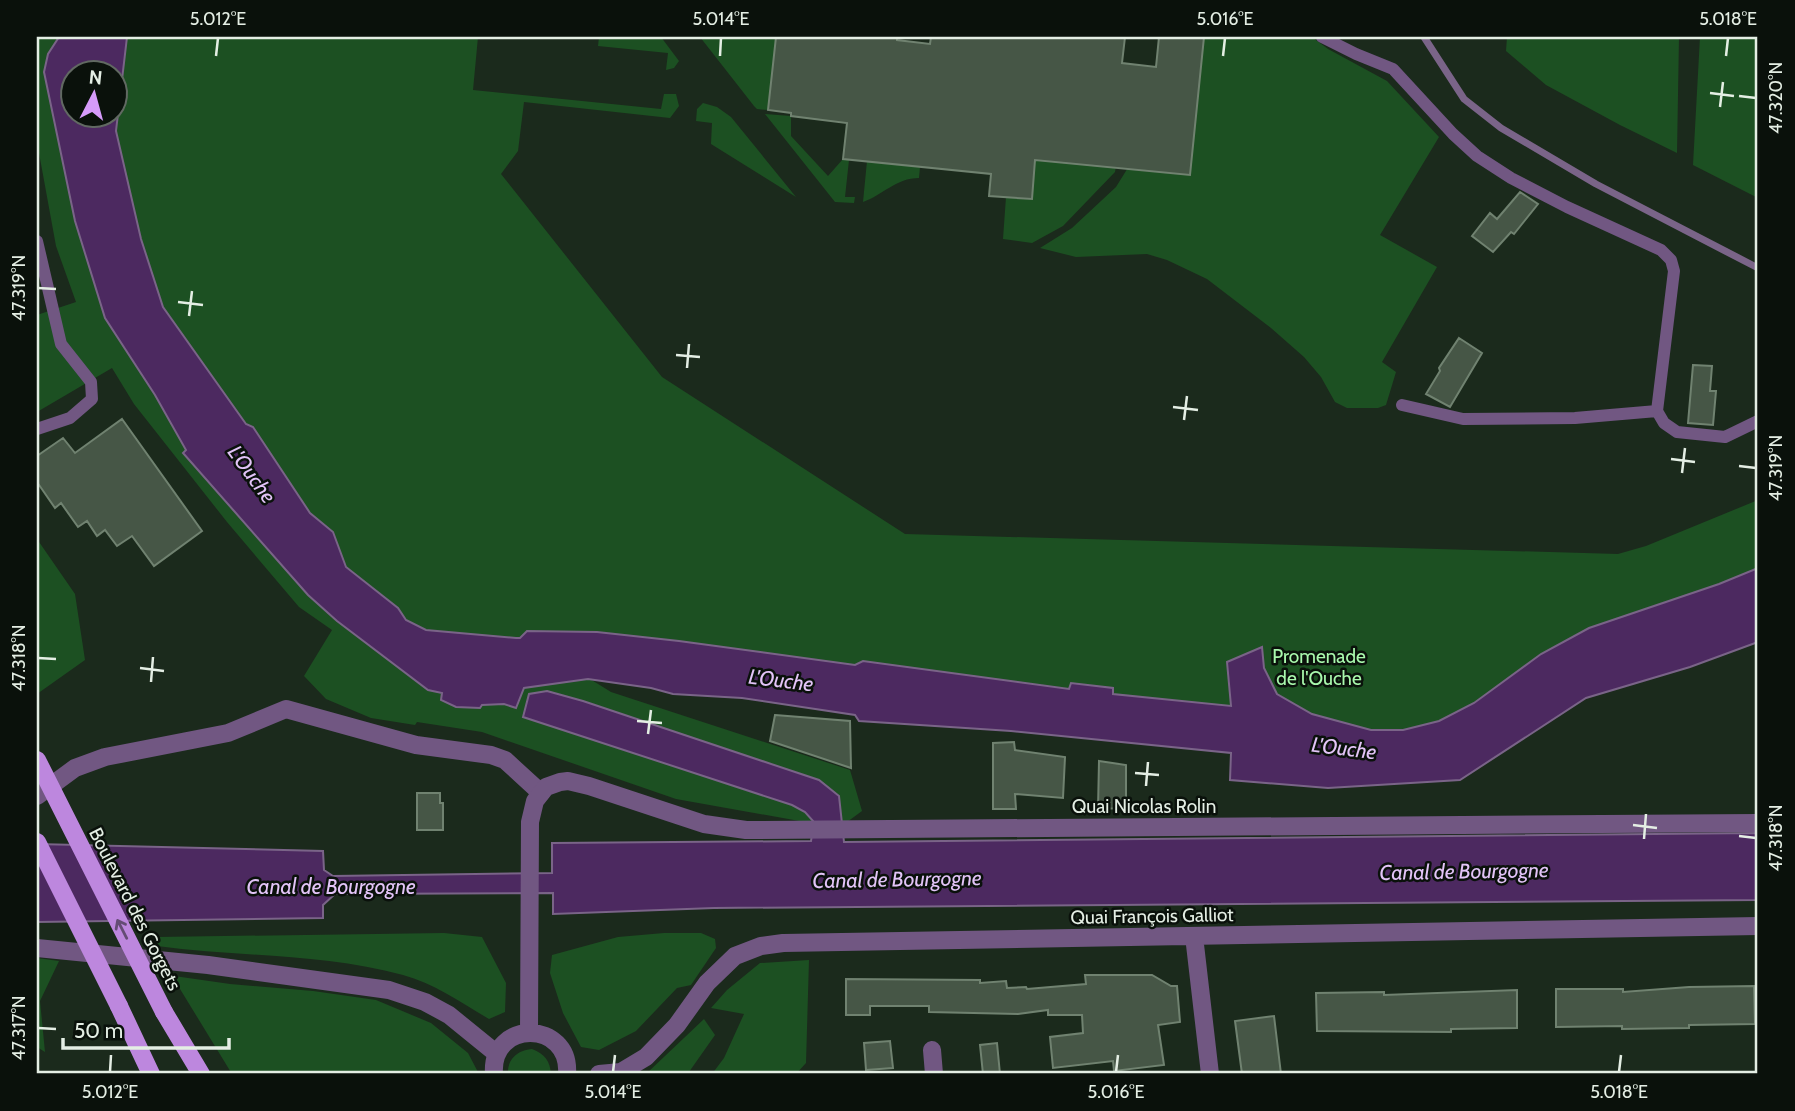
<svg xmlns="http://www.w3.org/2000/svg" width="1795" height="1111" font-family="Cabin,sans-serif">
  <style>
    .green { fill: #1c5022; fill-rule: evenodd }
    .water { fill: #4c2960; stroke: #7a6488; stroke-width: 2; fill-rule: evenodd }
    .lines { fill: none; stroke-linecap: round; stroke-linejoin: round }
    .stream { stroke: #7a6488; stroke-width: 7 }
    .building { fill: #465646; stroke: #708270; stroke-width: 2 }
    .service { stroke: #715782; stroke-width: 12 }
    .minor { stroke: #715782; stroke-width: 18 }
    .tertiary { stroke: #715782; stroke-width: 18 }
    .primary { stroke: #bd87de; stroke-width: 18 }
    .primary-bridge { stroke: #bd87de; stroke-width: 18 }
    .oneway { stroke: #644c74 }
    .ticks { fill: none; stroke: #e4eee4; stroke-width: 2.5 }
    .labels { text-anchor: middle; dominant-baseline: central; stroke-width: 5; stroke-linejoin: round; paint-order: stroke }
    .park-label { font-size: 19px; fill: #a9f9ad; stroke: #0a110b }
    .street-label { font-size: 19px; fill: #e4eee4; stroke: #0a110b }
    .water-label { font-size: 21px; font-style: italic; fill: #e3c4f8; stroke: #0a110b }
    .neatline { fill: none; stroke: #e4eee4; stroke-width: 2.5 }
    .ticks-label { font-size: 18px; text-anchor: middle; fill: #e4eee4 }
  </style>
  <rect width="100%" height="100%" fill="#1b2a1c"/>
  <path class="green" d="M37 37H478L473 90 661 109 664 94H676L679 106 670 118 524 102 518 151 501 174 662 377 905 534 1618 554 1646 546 1758 500V642L1690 667 1586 698 1460 780 1328 788 1230 780 1231 753 1011 731 859 721 855 715 742 698 673 694 651 688 590 679 611 692 850 770 862 811 847 822H805L676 799 482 732 417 722 415 725 371 718 326 699 304 676 332 630 299 607 227 522 134 404 112 368 37 412V315L76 302 56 246 37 142ZM74 74H116V116H74Z
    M599 37H661L679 61 674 68 666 70 668 53 598 46Z
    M700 37H776L768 110 757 109 754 106Z
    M1204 37H1312L1328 49 1387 81 1439 137 1380 235 1437 267 1382 362 1396 372 1386 405 1378 408H1347L1335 402 1321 377 1304 357 1271 328 1207 279 1167 260 1147 254 1076 257 1040 248 1072 228 1116 187 1147 137 1144 171 1190 175Z
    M1507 37H1679L1677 153 1620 125 1546 85 1506 51Z
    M1700 37H1758V198L1693 165Z
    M703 103 717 107 731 117 796 197 711 144 712 123 696 121 697 109Z
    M765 114 791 116V136L828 176 843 159 849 160 845 197H855L854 203 835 202Z
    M1035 160 1116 166 1115 172 1063 226 1032 243 1003 239 1006 197 1031 199Z
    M867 161 920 167 919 178C896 178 883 195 863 202Z
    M37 539 75 594 85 660 37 694Z
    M444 933 482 937 506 983 505 1012 489 1019C462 1003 433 983 403 975 323 953 238 957 157 946V937Z
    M664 933H701L715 939 716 948 691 985 677 988 636 1031 599 1050 581 1047 563 1013 550 973 552 955 618 937Z
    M37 958 59 961 40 1001 45 1052 37 1047Z
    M809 960 806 1063 796 1074H712L724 1058 744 1014 711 1008 727 990 760 963Z
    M174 976 230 984 313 991 376 1000 431 1023 468 1053 479 1074H232L180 989Z
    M704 1019 715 1035 689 1072 686 1074H646Z
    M532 1049C545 1054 550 1061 551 1074H508C507 1059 518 1050 532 1049Z"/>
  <path class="water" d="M59 37H127L116 131 141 239 163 307 246 424 253 427 310 513 333 532 346 567 398 608 406 620 426 630 516 638H520L527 631 597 632 679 641 855 665 863 661 1069 689 1071 683 1113 688V694L1231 706 1227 662 1262 647 1264 668 1277 694 1312 714 1371 730H1403L1439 721 1474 703 1541 654 1589 628 1719 584 1758 568V642L1690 667 1586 698 1460 780 1328 788 1230 780 1231 753 1011 731 859 721 855 715 742 698 673 694 651 688 588 679 524 688 516 708 504 704 482 705 480 708 456 707 441 700 442 693 428 690 337 621 308 595 183 453 186 450 155 395 105 318 75 221 44 72 48 54ZM74 74H116V116H74Z
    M547 691 583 701 819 780 839 796 844 842 1758 833V900L714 908 553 914V893L335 894 323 905V918L37 922V844L323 851 324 870 333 876 552 873V843L811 841 814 822 805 812 792 805 523 717 529 694Z"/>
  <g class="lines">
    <path class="stream" d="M1424 37 1464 99 1501 128 1596 184 1758 268"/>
  </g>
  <path class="building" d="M776 37H897V40L930 44 931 37H1125L1122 63 1156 67 1159 37H1204L1190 175 1035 160 1032 199 989 196 991 174 843 159 847 123 791 116V113L768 110Z
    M1520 192 1538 204 1514 234 1511 232 1493 252 1472 236 1490 213 1497 219Z
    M1459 338 1482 353 1450 407 1426 394 1440 371 1439 368Z
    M1693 365 1712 366 1710 391H1716L1713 425 1688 423Z
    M122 419 202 531 154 566 132 536 117 546 105 530 97 536 87 521 78 527 61 503 55 508 37 482V456L63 438 75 453Z
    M775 715 850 721 851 768 770 741Z
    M1014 742 1015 750 1065 757 1063 798 1015 794 1016 809H993V743Z
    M1099 761 1126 765V808L1098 809Z
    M417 793H440V803H443V830H417Z
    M1085 975H1152L1171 986H1177L1180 1022 1158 1025 1164 1065 1114 1071 1113 1061 1053 1068 1050 1037 1083 1033 1082 1015H1048V1010L1018 1014 929 1012V1006H870V1015H846V979L980 980V983L1006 981 1007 988 1026 987 1027 989 1086 984Z
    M1754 986 1755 1024 1689 1025V1028L1622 1029V1026L1556 1027V989H1623V992L1689 987Z
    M1517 990V1028L1451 1029V1032L1317 1031 1316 993 1384 992V995Z
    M1274 1016 1281 1074H1242L1235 1021Z
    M890 1041 893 1068 866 1070 864 1043Z
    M997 1043 1000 1074H983L980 1045Z"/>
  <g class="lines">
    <path class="service" d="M1322 37 1356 54 1393 69 1453 134 1477 156 1511 178 1567 207 1661 250 1671 260 1674 271 1657 411 1664 423 1677 432 1725 437 1758 421
      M37 241 61 344 91 382 92 399 70 418 37 429
      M1402 405 1463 419 1575 418 1657 411"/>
    <path class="minor" d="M37 796 75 768 105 757 228 733 286 709 416 745 491 755 505 760 541 793
      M1194 936 1210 1074
      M932 1050 934 1074
      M599 1074 621 1072 646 1057 677 1025 707 983 735 956 761 946 783 943 1758 926"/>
    <path class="tertiary" d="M37 948 208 965 389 990 425 1002 449 1015 497 1054
      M529 1033 530 822 535 801 546 787 560 782 568 781 589 786 704 824 746 830 1758 823
      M494 1074C490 1019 571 1020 567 1074"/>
    <path class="primary" d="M119 1006 151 1074
      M164 1012 201 1074"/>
    <path class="primary-bridge" d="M37 760 164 1012
      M37 842 119 1006"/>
  </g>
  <defs><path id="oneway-shaft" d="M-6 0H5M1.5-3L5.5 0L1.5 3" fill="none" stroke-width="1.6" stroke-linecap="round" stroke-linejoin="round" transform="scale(1.75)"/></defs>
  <use class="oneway" href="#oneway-shaft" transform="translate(122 929) rotate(-117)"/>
  <path class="ticks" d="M216 56 218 38M720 56 721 38M1223 56 1225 38M1726 56 1728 38M1710 93 1734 96M1739 96 1756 98M1720 107 1723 82M38 288 56 289M178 302 203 305M189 316 192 291M676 355 700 357M687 368 689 344M1173 407 1198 410M1184 420 1187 396M1671 459 1695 462M1739 466 1756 468M1682 473 1685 448M38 658 56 659M140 668 164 671M151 682 153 657M637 721 662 723M648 734 651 710M1135 773 1159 775M1146 786 1148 762M1633 825 1657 828M1739 836 1756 838M1644 839 1646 814M38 1028 56 1029M110 1072 111 1055M613 1072 615 1055M1116 1072 1118 1055M1619 1072 1621 1055"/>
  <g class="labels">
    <g class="park-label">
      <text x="1319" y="656">Promenade<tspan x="1319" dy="22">de l'Ouche</tspan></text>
    </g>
    <g class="street-label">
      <text x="1144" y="806">Quai Nicolas Rolin</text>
      <text transform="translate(135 909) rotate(63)">Boulevard des Gorgets</text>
      <text transform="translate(1152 916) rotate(-1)">Quai François Galliot</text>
    </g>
    <g class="water-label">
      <text transform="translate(252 474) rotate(54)">L'Ouche</text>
      <text transform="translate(781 680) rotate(7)">L'Ouche</text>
      <text transform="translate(1344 748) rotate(7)">L'Ouche</text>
      <text transform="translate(1464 871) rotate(-1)">Canal de Bourgogne</text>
      <text transform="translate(897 879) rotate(-1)">Canal de Bourgogne</text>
      <text x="331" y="886">Canal de Bourgogne</text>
    </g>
  </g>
  <rect width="1795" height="1111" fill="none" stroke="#0a110b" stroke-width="77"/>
  <g transform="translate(94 94) rotate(6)"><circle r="33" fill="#0a110b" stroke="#616962" stroke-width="2"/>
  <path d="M0-5L12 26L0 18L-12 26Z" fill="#d69bfa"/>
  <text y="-10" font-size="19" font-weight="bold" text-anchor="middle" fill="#e4eee4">N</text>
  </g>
  <path d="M63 1038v10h166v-10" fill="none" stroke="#e4eee4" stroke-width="3.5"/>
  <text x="74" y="1038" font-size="21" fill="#e4eee4" stroke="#0a110b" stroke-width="5" paint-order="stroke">50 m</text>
  <rect x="38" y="38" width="1718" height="1034" class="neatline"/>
  <g class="ticks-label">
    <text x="218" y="25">5.012°E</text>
    <text x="721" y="25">5.014°E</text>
    <text x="1225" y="25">5.016°E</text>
    <text x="1728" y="25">5.018°E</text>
    <text transform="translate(1776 98) rotate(-90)" y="6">47.320°N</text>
    <text transform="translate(19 288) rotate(-90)" y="6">47.319°N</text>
    <text transform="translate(1776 468) rotate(-90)" y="6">47.319°N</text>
    <text transform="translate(19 658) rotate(-90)" y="6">47.318°N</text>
    <text transform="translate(1776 838) rotate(-90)" y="6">47.318°N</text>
    <text transform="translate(19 1028) rotate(-90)" y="6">47.317°N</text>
    <text x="110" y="1098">5.012°E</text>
    <text x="613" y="1098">5.014°E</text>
    <text x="1116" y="1098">5.016°E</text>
    <text x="1619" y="1098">5.018°E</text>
  </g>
</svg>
